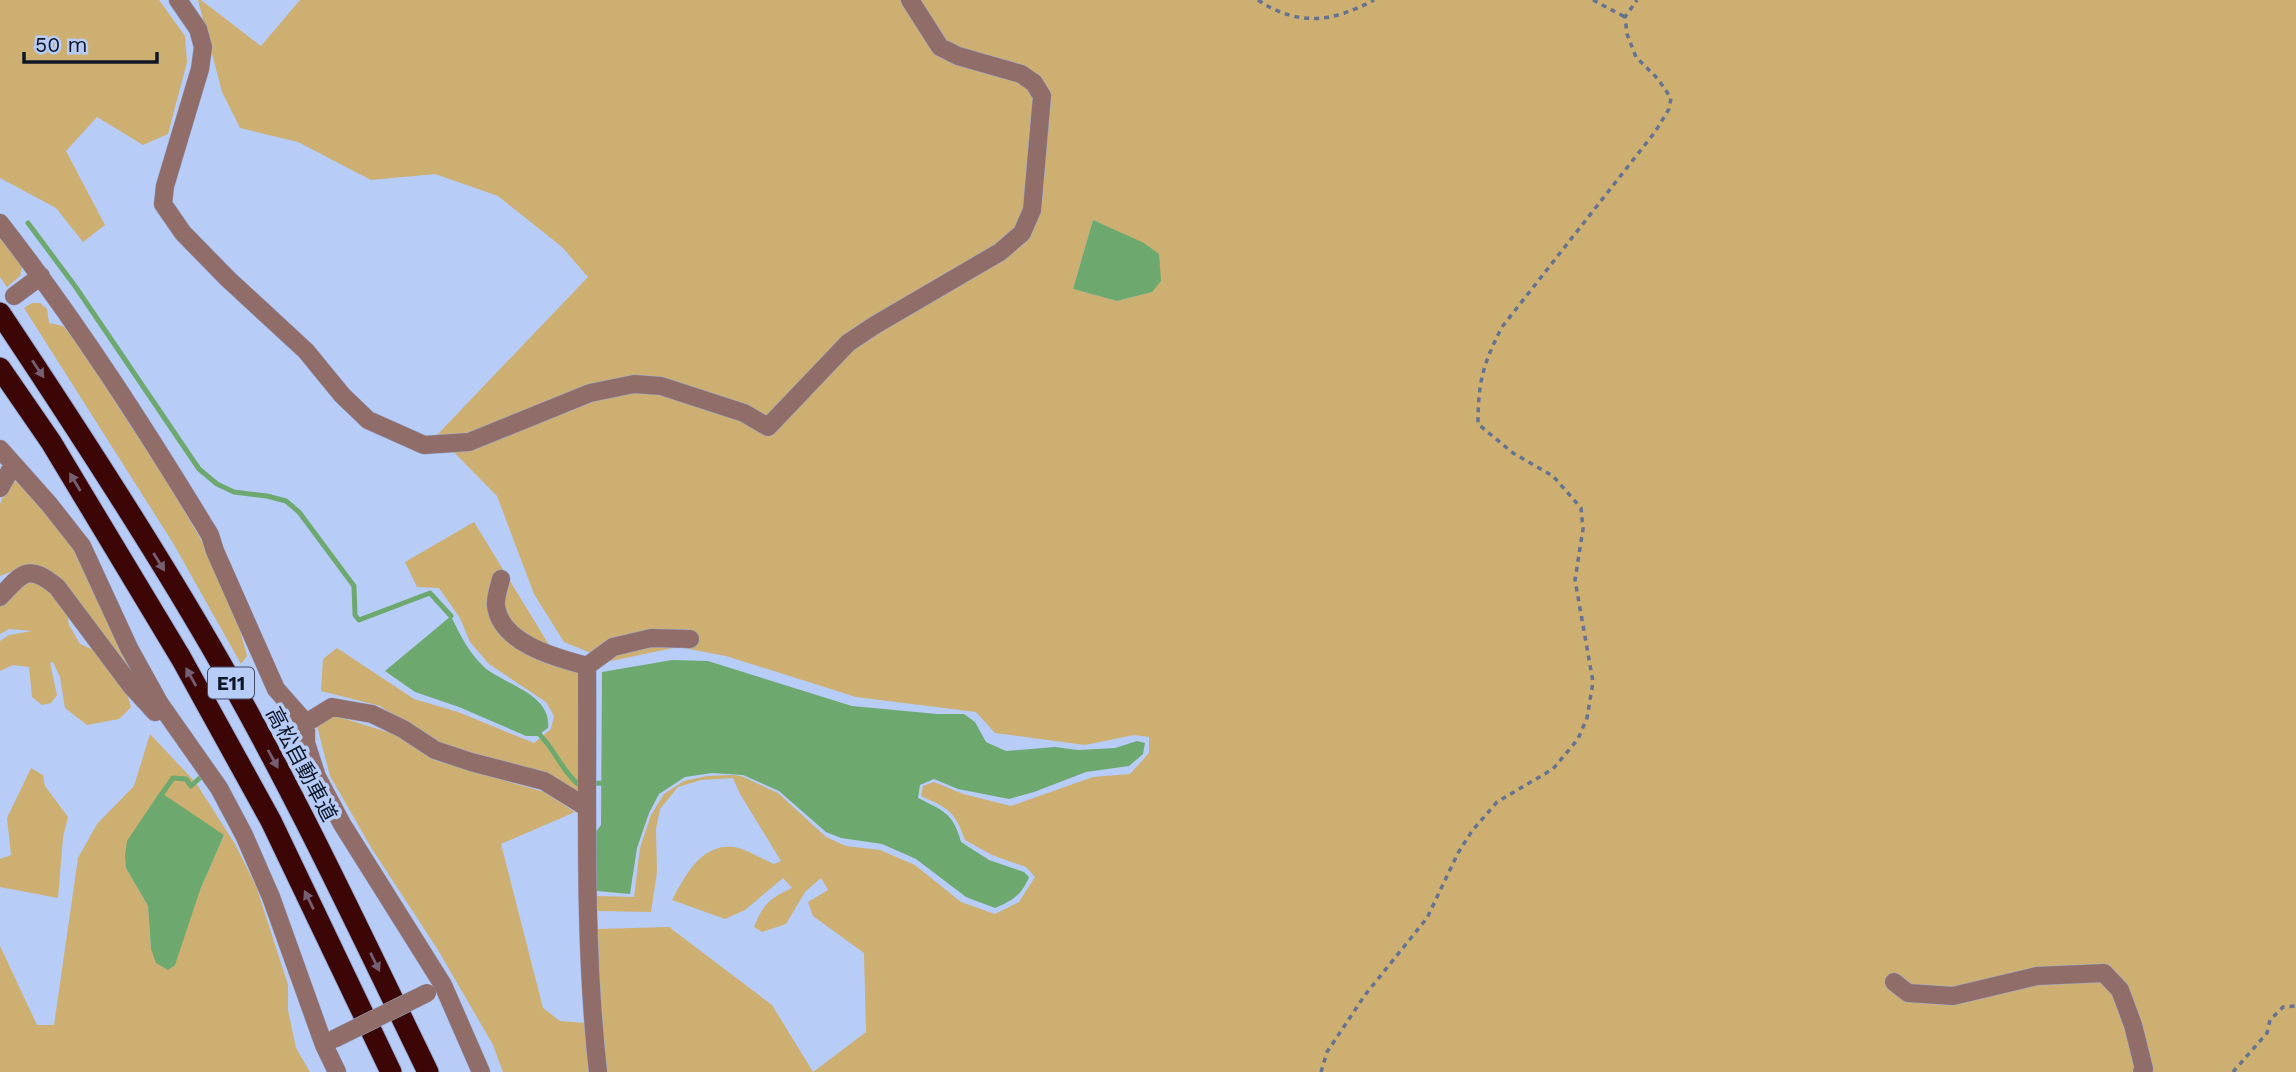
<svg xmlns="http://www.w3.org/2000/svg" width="2296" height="1072" font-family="'Work Sans','Noto Sans JP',sans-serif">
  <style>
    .green { fill: #ccaf71; fill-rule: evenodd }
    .water { fill: #6da96f }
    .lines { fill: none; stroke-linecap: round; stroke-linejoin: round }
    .stream { stroke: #6da96f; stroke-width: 5 }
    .minor-casing { stroke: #9aabd2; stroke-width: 19 }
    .highway-casing { stroke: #9aabd2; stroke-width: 23 }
    .path { stroke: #657391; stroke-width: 3.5; stroke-dasharray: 5 5; stroke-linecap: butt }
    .minor { stroke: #916d69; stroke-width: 18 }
    .highway { stroke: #3c0607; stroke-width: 21 }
    .minor-bridge-casing { stroke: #9aabd2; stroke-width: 19; stroke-linecap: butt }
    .minor-bridge { stroke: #916d69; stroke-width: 18 }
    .oneway { fill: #745f73 }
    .labels { text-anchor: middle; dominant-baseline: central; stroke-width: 7; stroke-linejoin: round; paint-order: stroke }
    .shield { fill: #b8ccf8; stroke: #424d65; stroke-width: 2 }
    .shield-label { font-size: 19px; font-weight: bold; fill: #0f1626 }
    .street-label { font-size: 21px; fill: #0f1626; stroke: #b8ccf8 }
  </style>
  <rect width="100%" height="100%" fill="#b8ccf8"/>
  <path class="green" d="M0 0H159L185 36 187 62 168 134 143 145 97 117 66 151 105 225 83 242 56 208 0 178Z
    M198 0H201L261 46 300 0H2296V1072H503L493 1045 438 950 372 849 330 776 317 726 333 715 400 736 434 760 544 792 575 812 501 844 543 1008 560 1021 600 1024 596 929 669 927 772 1005 813 1072 866 1032 864 953 813 916 808 902 828 890 821 878 805 892 786 924 762 932 754 927C763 904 770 898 792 888L783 878 745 910 725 919 672 900C685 876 701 843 734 847 746 849 762 859 774 864L781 861 740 794 733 778 701 780 678 787 660 809 656 829 657 872 651 912 598 911 596 896 634 897 640 848 651 815 664 794 684 781 707 776 733 775 741 776 778 793 826 837 846 846 880 850 915 865 961 902 995 914 1019 902 1035 877 1026 867 992 855 965 840C955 811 948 808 921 796L923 786 934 782 963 794 1011 806 1093 777 1130 774 1149 753V737L1134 735 1085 745 995 733 976 712 856 697 726 656 678 647 611 661 564 642 534 594 497 496 437 435 588 277 562 247 498 196 435 174 371 180 298 142 240 128 222 92ZM1093 220 1113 230 1152 292 1117 301 1073 289Z
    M0 235 23 263 20 276 7 287 0 277Z
    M32 303H40L47 309 49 323 63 326 78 344 169 485 206 548 239 627 247 656 241 664 173 543 24 308Z
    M10 479 24 486 81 557 146 692 52 573C33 563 19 568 0 576V504Z
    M474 522 557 658 580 671 578 795 443 746 419 733 380 706 321 691 323 659 337 648 414 699 458 712 534 743 551 729 554 716 546 702 489 664 470 642 460 618 439 588 417 587 405 562Z
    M28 582 47 584 66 606 69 625 80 644 96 651 126 691 131 707 119 719 87 725 65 708 60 677 53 662 50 663 57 695 51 703 42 705 32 697 29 667 13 665 0 671V641L9 635 32 631 9 629 0 634V604Z
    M150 734 196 783 235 844 256 886 288 985V1010L296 1048 310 1072H0V946L37 1025H54L78 858 97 824 134 786ZM224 835 200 890 151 949 148 906 126 868Z
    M31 768 43 775 45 786 68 817 63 837 58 898 0 887V859L11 855 7 818Z"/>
  <path class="water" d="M1093 220 1144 243 1159 254 1161 281 1152 292 1117 301 1073 289Z
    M451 616C460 635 469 653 484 667 505 685 552 694 548 728L537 736H526L459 707 415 692 385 671Z
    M672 660 708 661 852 706 937 714H964L975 722 986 742 1006 751 1055 747 1078 750 1115 748 1137 741 1145 743 1143 754 1129 766 1086 772 1034 792 1009 799 958 789 934 779 920 785 918 798C944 811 953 813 961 842L989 860 1024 872 1029 877C1022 895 1012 901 995 908L966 897 916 859 882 844 841 838 826 832 779 791 743 775 712 773 685 777 659 794 649 813 637 848 630 894 597 891 595 833 601 825 602 672Z
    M160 792 224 835 200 890 175 965 168 970 156 963 151 949 148 906 126 868 125 855 127 841Z"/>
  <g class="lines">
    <path class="stream" d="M28 223 75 286 199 469 217 484 234 492 267 496 286 501 299 512 354 586 355 615 359 620 430 593 451 616
      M536 731C555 748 560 769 578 784L605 783
      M159 798 173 778 186 779 191 786 203 775"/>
    <defs>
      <path id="minor" d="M178 0 198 29 203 47 200 69 165 186 163 204 183 233 228 279 306 351 342 395 368 420 424 445 469 442 590 393 634 384 661 386 744 413 768 427 848 343 875 325 1000 252 1022 233 1032 210 1042 96 1034 83 1021 74 958 56 940 47 910 0
        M0 223C77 322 145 428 210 535L215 551 276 689 306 723V743L317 777 342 824 443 985 481 1072
        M14 296 41 276
        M0 449 49 504 82 546 129 648 160 704 219 788 244 835 271 897 324 1045 337 1072
        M0 488 13 465
        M501 579C499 587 495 598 496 606 501 644 557 658 587 666
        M0 597C22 573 28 563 57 587L132 687 155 712 160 709
        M587 666C588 802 583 937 598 1072
        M587 666 613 647 651 638 690 639
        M306 723 332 707 372 714 403 729 435 750 471 762 544 781 586 807
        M1894 982 1908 993 1953 996 2037 976 2104 973 2120 990 2133 1025 2144 1069 2142 1072"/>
      <path id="highway" d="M0 313C72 421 144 531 209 643 290 782 358 928 428 1072
        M0 368 51 442 181 658 271 821 391 1072"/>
    </defs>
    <use href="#minor" class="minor-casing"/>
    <use href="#highway" class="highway-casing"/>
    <path class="path" d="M1258 0C1298 27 1333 22 1374 0
      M1593 0 1625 17
      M1321 1072 1327 1052 1365 995 1427 918 1458 853 1472 831 1497 802 1553 769 1578 739 1587 718 1593 682 1575 580 1583 529 1581 508 1553 476 1513 453 1478 424C1478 382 1483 364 1502 327L1655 132 1669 109 1671 98 1658 79 1636 57 1627 34 1625 17 1637 0
      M2233 1072 2267 1033 2270 1020 2283 1007 2296 1006"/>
    <use href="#minor" class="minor"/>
    <use href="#highway" class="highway"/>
    <defs>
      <path id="minor-bridge" d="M334 1039 427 993"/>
    </defs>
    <use href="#minor-bridge" class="minor-bridge-casing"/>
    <use href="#minor-bridge" class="minor-bridge"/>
  </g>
  <defs><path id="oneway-solid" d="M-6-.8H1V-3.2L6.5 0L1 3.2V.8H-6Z" transform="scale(1.75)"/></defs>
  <g class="oneway">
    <use href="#oneway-solid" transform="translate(38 369) rotate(56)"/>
    <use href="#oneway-solid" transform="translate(75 482) rotate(-121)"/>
    <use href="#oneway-solid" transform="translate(159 562) rotate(58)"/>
    <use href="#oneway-solid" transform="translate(191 677) rotate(-119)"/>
    <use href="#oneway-solid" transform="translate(273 759) rotate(61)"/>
    <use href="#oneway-solid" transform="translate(309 900) rotate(-116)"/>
    <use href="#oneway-solid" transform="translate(375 962) rotate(64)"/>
  </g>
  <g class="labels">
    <rect class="shield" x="208" y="667.5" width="46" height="31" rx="5"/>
    <g class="shield-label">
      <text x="231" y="683">E11</text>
    </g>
    <g class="street-label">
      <text transform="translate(302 764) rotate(62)">高松自動車道</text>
    </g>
  </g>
  <path d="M24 52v10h133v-10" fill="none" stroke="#0f1626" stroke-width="3.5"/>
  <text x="35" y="52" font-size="21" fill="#0f1626" stroke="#b8ccf8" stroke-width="5" paint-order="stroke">50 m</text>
</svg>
